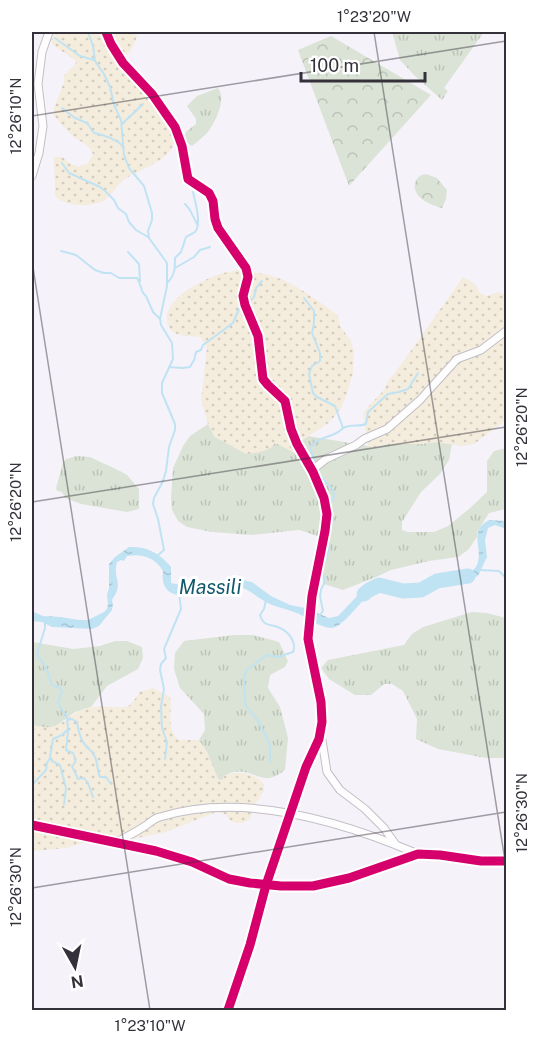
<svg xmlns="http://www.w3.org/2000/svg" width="538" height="1042" font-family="'Public Sans',sans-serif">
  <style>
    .grass { fill: url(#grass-tufts) }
    .forest { fill: url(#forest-crowns) }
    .sand { fill: url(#sand-dots) }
    .water { fill: url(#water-ripples) }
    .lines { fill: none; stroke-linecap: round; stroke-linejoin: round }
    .stream { stroke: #c0e3f4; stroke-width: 2 }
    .river { stroke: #c0e3f4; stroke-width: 15 }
    .minor-casing { stroke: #c2bec6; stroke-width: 9 }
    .minor { stroke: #fefdfe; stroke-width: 7 }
    .cycleway-casing { stroke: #fff; stroke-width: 13 }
    .cycleway { stroke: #d6006c; stroke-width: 9 }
    .ticks { fill: none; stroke: #35313a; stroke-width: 1.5; stroke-opacity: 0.45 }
    .labels { text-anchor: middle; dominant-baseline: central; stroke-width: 6; stroke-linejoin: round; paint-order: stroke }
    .water-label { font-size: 20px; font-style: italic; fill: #12586c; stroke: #fff }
    .neatline { fill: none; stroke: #35313a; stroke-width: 2 }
    .ticks-label { font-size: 15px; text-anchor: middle; fill: #35313a }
  </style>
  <defs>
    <pattern id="grass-tufts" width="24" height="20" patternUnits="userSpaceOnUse" patternTransform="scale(1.5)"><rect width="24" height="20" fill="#dae3d5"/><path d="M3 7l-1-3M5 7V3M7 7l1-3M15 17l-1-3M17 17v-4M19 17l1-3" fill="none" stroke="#bcc3b8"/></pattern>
    <pattern id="forest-crowns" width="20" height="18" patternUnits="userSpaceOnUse" patternTransform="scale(1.5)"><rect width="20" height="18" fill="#dae3d5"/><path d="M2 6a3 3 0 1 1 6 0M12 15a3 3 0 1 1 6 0" fill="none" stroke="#bcc3b8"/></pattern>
    <pattern id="sand-dots" width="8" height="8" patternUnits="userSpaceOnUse" patternTransform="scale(1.5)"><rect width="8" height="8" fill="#f4ecdc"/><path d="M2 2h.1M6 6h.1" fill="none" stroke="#d2cbbe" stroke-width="1.8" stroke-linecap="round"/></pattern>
    <pattern id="water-ripples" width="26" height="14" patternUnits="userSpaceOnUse" patternTransform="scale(1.5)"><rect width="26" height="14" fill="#c0e3f4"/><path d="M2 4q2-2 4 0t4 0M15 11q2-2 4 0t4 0" fill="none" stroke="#a6c3d2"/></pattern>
  </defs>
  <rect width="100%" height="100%" fill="#f6f2fa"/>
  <path class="grass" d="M392 32H484L444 88 448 91 442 100 414 75 400 60Z
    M218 88C227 100 215 123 207 133 202 138 197 142 192 146L187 143 184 138 186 132 196 124V119L187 106 197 96Z
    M208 424 215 437 275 442 295 453 301 441 308 436 368 446 373 448 388 444H420L436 442 452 444 449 460 440 474 421 492 402 522V530L408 532H434L448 526 469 509 487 492V461L494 451 506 448V509L489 513 477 532V537L468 550 458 557 429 561 391 570 376 577 343 590 324 584V577L321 570C325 561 332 548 327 539L299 530 252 535 212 532 187 527 178 521 172 510 171 498 173 468 183 446 190 436Z
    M77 456 90 457 120 471 127 475 139 489V509L127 512 81 504 65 498 62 492 57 491 56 488 63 463 66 459Z
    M472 612 487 613 506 618V758H486L438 749 416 739 417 719 403 691 392 684H384L371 695H355L329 679 321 668 328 660 404 645 412 634 423 627Z
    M234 635H253L279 642 288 661 285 667 270 675 268 688 280 707 288 738 285 770C261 789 256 768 234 772 230 773 227 774 224 776L222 780 218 779 207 752 199 740 205 730 204 714 180 688 174 669 175 653 184 641Z
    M115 641H127L142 647 143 658 138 669 107 686 91 707 75 712 56 726 47 728 32 725V642L74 649 100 646Z"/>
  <path class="forest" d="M331 36 431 95 349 186 298 50Z
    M426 174 437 178 447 190 446 199 442 208C431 205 412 198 415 183 417 177 420 175 426 174Z"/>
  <path class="sand" d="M54 32H135L137 36C133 48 128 55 118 62 129 75 171 122 174 135 178 159 139 169 125 179 118 184 113 193 106 199 94 208 64 207 55 196L54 157H62L71 164 79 167 88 163 93 154 88 146 71 135 54 116V108L64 82V75L76 64 75 60 53 45 51 41Z
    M239 270C253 272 267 274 281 279 302 288 320 303 338 315L340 326 351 341 354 353 353 373 346 396 341 408 333 418 327 424 301 441 295 453 275 443 271 448 261 452 246 454 215 437 208 424 201 400 207 348 200 337C187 336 168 337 167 320 165 298 202 280 220 274 226 272 233 271 239 270Z
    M463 277 475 284 480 293 487 296 498 292 506 295V420L474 444 462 446 436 442 420 444H388L373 448 368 446 363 414 367 408 384 390 388 381 403 362Z
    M153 688 170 697C173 713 165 728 179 740H199L207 752 218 779 222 780 224 776C239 770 253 772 264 784V791L257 801 250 819 243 823H236L231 821 225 814 216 812 166 832 117 842H87L66 848 32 851V725C39 726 47 729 55 726 68 722 73 710 91 707 102 705 122 709 128 706 134 703 136 697 139 692Z"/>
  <path class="water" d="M489 520 506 521V529L495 525 488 528 485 540 487 557 478 576 467 581 447 583V581C455 574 472 576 477 565 484 547 467 532 489 520Z
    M129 547C147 546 160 553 171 567V583L190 587 235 579 243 580 252 582 271 596 290 605 305 608 329 618 338 616 360 593 376 581 381 583 382 588C376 590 371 594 366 598 358 605 342 627 332 628 319 628 306 616 294 612 284 608 274 607 264 601 255 596 247 587 236 587 229 587 225 590 219 592 212 595 204 595 196 595 177 597 160 595 163 571 156 558 142 553 127 556L124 561 121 560 117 562C112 580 125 582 112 600L113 605 112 610 99 626 92 629 52 627 42 622 32 621V611L43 616 61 617 79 620H88L104 612 107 609 108 604 107 595 109 588V564L115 557Z"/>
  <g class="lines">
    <path class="stream" d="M88 32 93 46 95 61 104 74 110 87 114 105 121 120 124 155 129 168 144 186 152 213V220L148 231 149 238 167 263V286L160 319 161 325 172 343 173 359 162 383V393L175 424V430L169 447 166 471 163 481 154 498 153 504 158 519 164 550 157 556
      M55 38 80 56 94 60
      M62 108 75 118 87 123 94 133C104 135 116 139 123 146
      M122 124 143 104
      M62 163 69 173 100 187 104 190 114 200 118 208 126 214 129 222 136 230 148 237
      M185 204 190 210 197 224
      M61 251 76 255 95 270 104 273H111L119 278H137L139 282 143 293 146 296 153 312 160 319
      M128 252 139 264 140 281
      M175 268 194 257 200 250 210 247
      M168 282C175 275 175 268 175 258L181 252 186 237C189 235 192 234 195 232 202 224 195 201 193 192
      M304 298 314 311V323L312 333 320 353V361L312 366 309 374 313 393 317 397 335 406 343 428C333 439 320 434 310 448L316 465
      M248 303 254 297 256 288 262 281
      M169 367 182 368 190 367 194 360 196 352 201 350 203 345 233 323 239 309 243 306
      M343 428C351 424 358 427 366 424L368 412 388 394 399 392 408 389 418 373
      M317 471 323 479 333 490 334 496 330 505 333 519 327 539C332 548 325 561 321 570L324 577V584L321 589 320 596 323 611 319 616
      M479 570 499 571 504 576H506
      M266 600 264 609 260 615C264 628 270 623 280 628 289 632 297 643 293 652L278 657 267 655 247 670 244 676 245 702 247 707 258 721 267 738 270 746V762
      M45 622V628L37 654 47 670 52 685 60 688 62 691 58 702 60 707 67 717 68 729 62 735 53 739 50 757 52 761 60 765 66 788 64 804
      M67 720 72 719 77 722C78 729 80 740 86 746 90 750 93 752 95 757 98 764 97 770 100 777H106L111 784
      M68 731 66 750 73 753C76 760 77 762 72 766L78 779 84 778 88 783 93 797
      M165 759 167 742 162 728 161 706 164 689 160 670 161 664 166 658 164 649 181 609 179 593
      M32 785 46 770 47 763 50 758"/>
    <path class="river" d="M364 594 369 590 379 585 403 591 421 590 437 581 468 576"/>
    <defs>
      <path id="minor" d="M106 32 111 44 123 63 152 94 175 127 182 146 188 179 209 193 213 201 215 219 218 228 246 268 248 277 243 296 245 305 258 336 263 379 268 385 285 401 291 429 297 444 313 472 324 498 327 514 325 531 312 596 308 639 321 702 322 722 319 739 306 767 266 885 250 945 228 1010
        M32 176 39 153 43 126 38 84 42 52 49 32
        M313 472 316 467 326 459 356 445 364 439 387 429 420 400 457 359 481 350 506 331
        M321 734 327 772 340 790 365 809 384 828 396 845
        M32 825 156 851 192 862 229 879 250 883 281 886H313L349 878 418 854 440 855 481 861H506
        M117 842C126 837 136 832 145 826 150 823 154 818 160 817 243 791 341 821 418 854"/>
    </defs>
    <use href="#minor" class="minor-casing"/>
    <use href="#minor" class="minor"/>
    <defs>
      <path id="cycleway" d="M106 32 111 44 123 63 152 94 175 127 182 146 188 179 209 193 213 201 215 219 218 228 246 268 248 277 243 296 245 305 258 336 263 379 268 385 285 401 291 429 297 444 313 472 324 498 327 514 325 531 312 596 308 639 321 702 322 722 319 739 306 767 266 885 250 945 228 1010
        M32 825 156 851 192 862 229 879 250 883 281 886H313L349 878 418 854 440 855 481 861H506"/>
    </defs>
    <use href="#cycleway" class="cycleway-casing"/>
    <use href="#cycleway" class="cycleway"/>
  </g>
  <path class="ticks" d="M374 32 506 867M32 116 506 41M32 261 150 1010M32 502 506 427M32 888 506 812"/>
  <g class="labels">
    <g class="water-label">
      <text x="210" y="587">Massili</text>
    </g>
  </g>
  <rect width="538" height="1042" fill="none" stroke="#ffffff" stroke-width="66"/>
  <g transform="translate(75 967) rotate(171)" stroke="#ffffff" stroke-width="4.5" paint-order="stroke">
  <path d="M0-4.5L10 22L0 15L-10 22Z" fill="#35313a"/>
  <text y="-9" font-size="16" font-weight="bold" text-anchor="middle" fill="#35313a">N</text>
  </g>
  <path d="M301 72v9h124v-9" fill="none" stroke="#35313a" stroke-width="3"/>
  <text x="310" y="72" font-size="18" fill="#35313a" stroke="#ffffff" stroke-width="4.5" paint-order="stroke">100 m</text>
  <rect x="33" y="33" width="472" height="976" class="neatline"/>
  <g class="ticks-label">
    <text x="374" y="22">1°23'20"W</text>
    <text transform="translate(16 116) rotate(-90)" y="5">12°26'10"N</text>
    <text transform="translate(522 427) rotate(-90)" y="5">12°26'20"N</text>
    <text transform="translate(16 502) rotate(-90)" y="5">12°26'20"N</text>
    <text transform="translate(522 813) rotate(-90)" y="5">12°26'30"N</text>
    <text transform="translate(16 887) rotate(-90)" y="5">12°26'30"N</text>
    <text x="150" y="1031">1°23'10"W</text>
  </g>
</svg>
